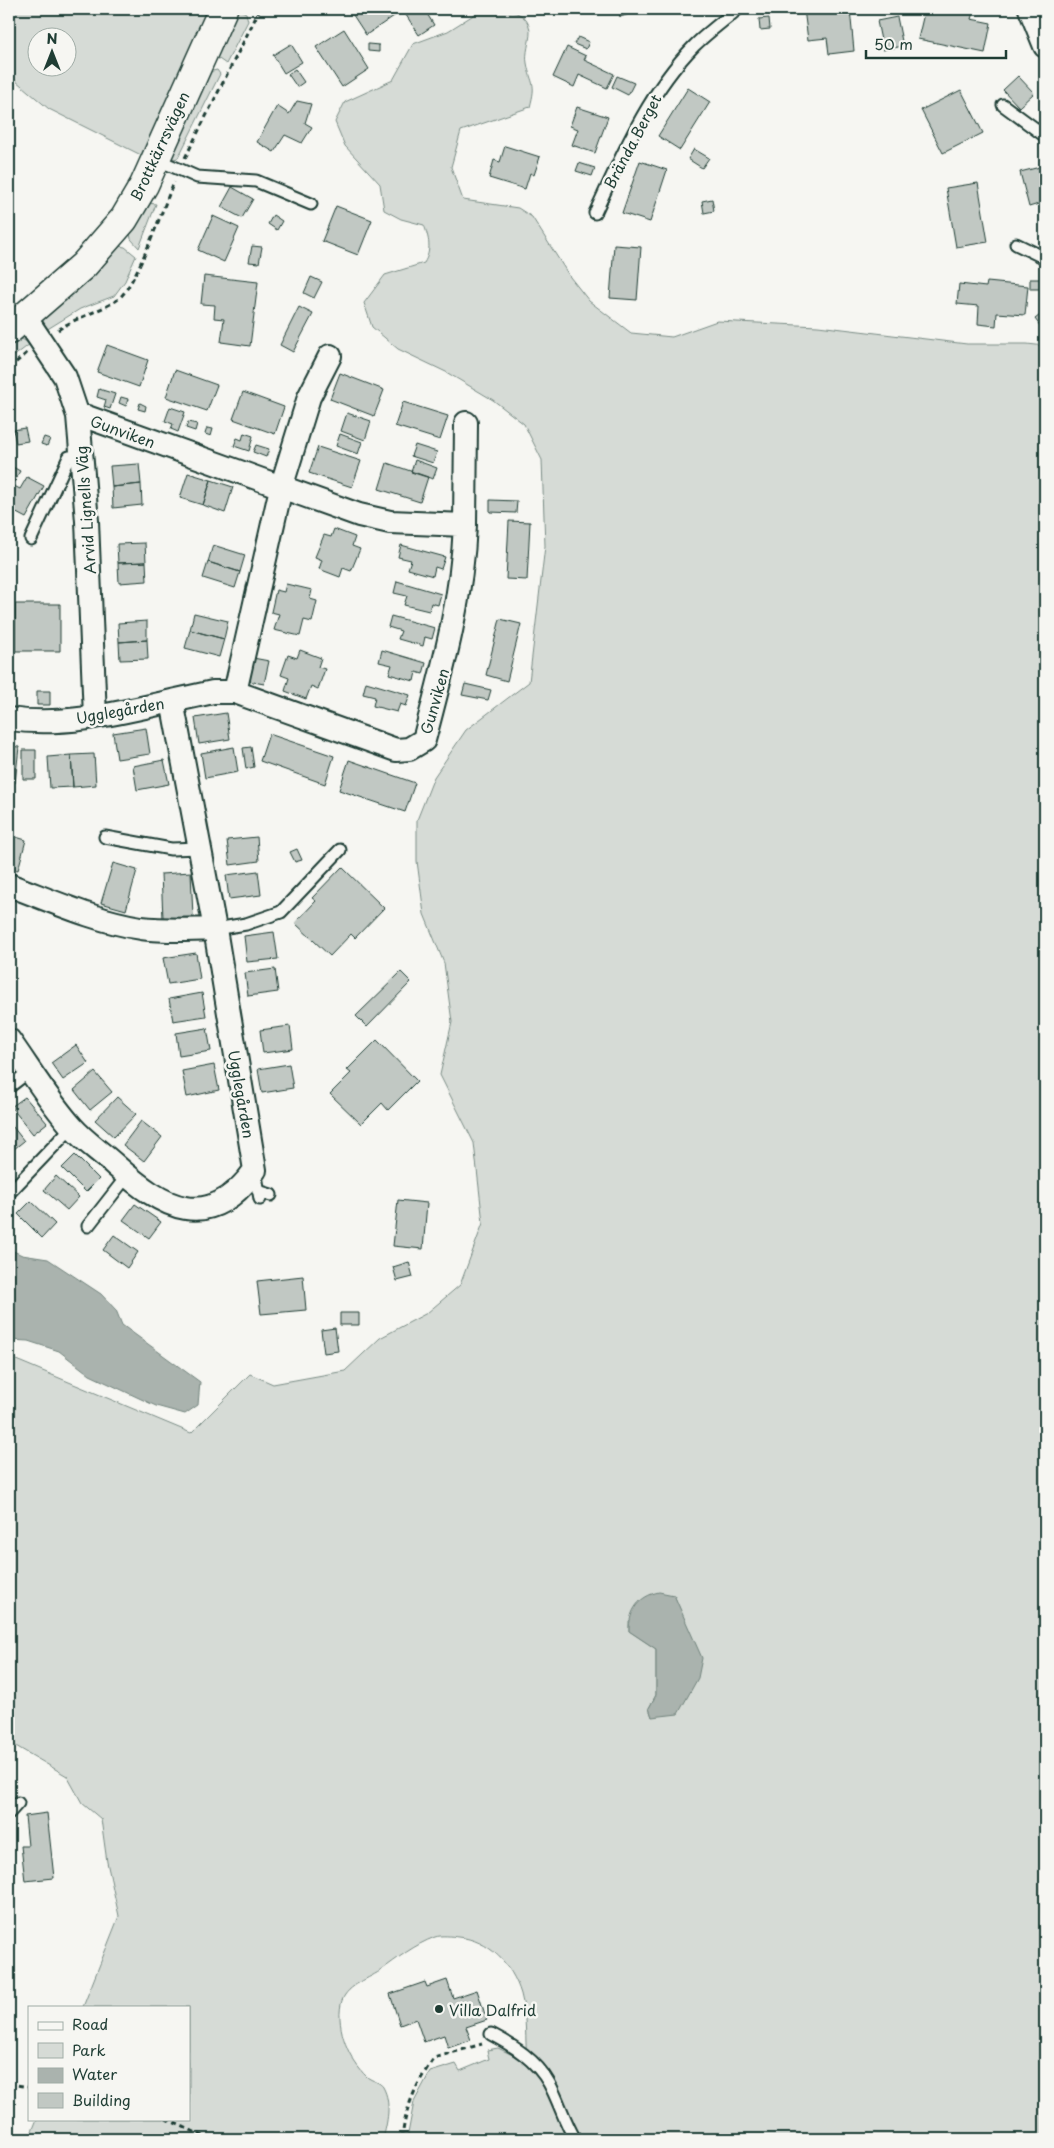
<svg xmlns="http://www.w3.org/2000/svg" width="1054" height="2148" font-family="'Playpen Sans',sans-serif">
  <style>
    .green { fill: #d6dbd6; stroke: #7a8c85; fill-rule: evenodd }
    .water { fill: #aab3ae; stroke: #72847d }
    .building { fill: #c1c8c3; stroke: #1f3d34 }
    .lines { fill: none; stroke-linecap: round; stroke-linejoin: round }
    .lane-casing { stroke: #1f3d34; stroke-width: 15 }
    .street-casing { stroke: #1f3d34; stroke-width: 26 }
    .secondary-casing { stroke: #1f3d34; stroke-width: 31 }
    .path { stroke: #1f3d34; stroke-width: 3; stroke-dasharray: 5 4; stroke-linecap: butt }
    .lane { stroke: #f6f6f2; stroke-width: 11 }
    .street { stroke: #f6f6f2; stroke-width: 22 }
    .secondary { stroke: #f6f6f2; stroke-width: 28 }
    .poi-dot { fill: #1f3d34; stroke: #f6f6f2; stroke-width: 2 }
    .labels { text-anchor: middle; dominant-baseline: central; stroke-width: 5; stroke-linejoin: round; paint-order: stroke }
    .street-label { font-size: 15px; fill: #1f3d34; stroke: #f6f6f2 }
    .poi-label { font-size: 15px; fill: #1f3d34; stroke: #f6f6f2; text-anchor: start }
  </style>
  <rect width="100%" height="100%" fill="#f6f6f2"/>
  <filter id="ink" filterUnits="userSpaceOnUse"><feTurbulence type="fractalNoise" baseFrequency=".02" numOctaves="2"/><feDisplacementMap in="SourceGraphic" scale="10" xChannelSelector="R" yChannelSelector="G"/><feConvolveMatrix kernelMatrix="1 2 1 2 8 2 1 2 1" color-interpolation-filters="sRGB"/></filter>
  <g filter="url(#ink)">
    <path class="green" d="M9 9H209L196 34 145 157 49 109 9 75ZM38 38H68V68H38Z
      M483 9C500 9 529 8 530 32 530 42 525 53 527 63 531 86 537 81 530 107L461 131 451 167 463 200 518 208 532 217 570 277 589 301 631 333 672 337 717 321 818 326 967 344H1027L1045 346V2139H407L414 2102 430 2072 456 2064 460 2071 489 2059 487 2050 498 2048 527 2062C525 2040 527 2016 521 1994 512 1964 489 1940 458 1937 451 1936 441 1935 435 1937 414 1945 398 1958 380 1971 366 1980 345 1986 341 2004 336 2029 349 2060 367 2077 372 2081 380 2082 383 2087 392 2103 387 2123 383 2139H29L37 2119H189V2007H83L119 1916 107 1862 101 1819 82 1803 67 1776 9 1742V1357L191 1433 250 1374 273 1384 345 1371 380 1338 427 1313 460 1285 483 1223 474 1143 440 1075 452 1022 444 963 424 914 417 861V820L434 777 466 730 529 682 545 546 542 460 524 424 493 400 446 372 398 349 372 327 364 303 385 275 424 263C432 250 429 238 424 225L401 219 384 210 380 184 345 146 335 122 345 102 393 80 413 44 448 31ZM674 1595 688 1629 652 1717 649 1708 656 1695V1649L629 1631V1621Z
      M240 10 246 13 248 21 226 64 216 57 234 11Z
      M217 70 220 74 178 158 173 159 170 154 208 72Z
      M148 203 156 204 139 248 131 239 130 233Z
      M119 246 125 247 136 256 125 281 114 296 80 309 46 330 42 320 45 313 114 247Z
      M12 339H22L30 344 9 360V342Z"/>
    <path class="water" d="M9 1249 22 1255 48 1259 101 1294 116 1310 122 1325 200 1382 198 1405 185 1414 156 1406 90 1375 59 1351 28 1341 9 1340Z
      M659 1592 674 1595 702 1658 698 1678 678 1714 652 1717 649 1708 656 1695V1649L629 1631C629 1610 639 1596 659 1592Z"/>
    <path class="building" d="M355 9H394L397 14 366 35 351 12Z
      M415 9H424L434 25 419 35 406 15Z
      M618 9H645L620 17Z
      M804 9H850L854 51 829 54 827 38 808 40Z
      M925 9H974L971 19 991 23 985 53 918 39Z
      M897 17 903 46 883 50 877 21Z
      M769 18 770 29 760 30 759 19Z
      M344 29 369 69 342 87 316 47Z
      M578 37 589 42 586 49 574 44Z
      M291 44 302 62 284 73 273 55Z
      M368 44 379 45V52L368 51Z
      M567 47 586 56 584 60 614 74 607 88 579 75 574 87 553 77Z
      M295 69 304 82 297 87 288 74Z
      M617 76 634 83 628 95 612 87Z
      M1018 76 1034 93 1019 107 1003 90Z
      M688 88 710 102 680 150 658 136Z
      M961 90 983 133 943 153 921 110Z
      M297 101 311 104 305 123 312 127 302 143 285 135 274 152 257 142 277 106 289 114Z
      M577 107 608 117 595 153 572 145 578 129 570 126Z
      M505 146 540 157 534 175 530 173 525 189 489 178 494 160 500 162Z
      M694 149 709 158 702 168 688 159Z
      M640 161 667 170 650 222 622 213Z
      M579 163 595 168 592 176 576 171Z
      M1044 166 1045 202 1029 207 1020 172Z
      M978 183 988 242 956 247 946 188Z
      M232 187 253 199 242 218 221 207Z
      M712 199 714 211 704 213 702 201Z
      M336 206 372 220 358 255 322 241Z
      M273 215 282 221 277 230 268 224Z
      M213 216 239 228 224 262 198 250Z
      M614 245 641 247 637 300 610 298Z
      M252 246 262 247 259 263 249 262Z
      M204 276 258 282 250 346 221 342 224 319 214 318 215 305 201 304Z
      M311 277 322 282 314 298 304 293Z
      M1030 279H1045V289H1030Z
      M987 282 1028 286 1025 315 997 313 996 326 978 324 979 306 957 304 959 284 986 287Z
      M299 307 313 314 293 352 280 345Z
      M1044 312 1045 314 1044 331 1035 319Z
      M107 345 148 360 139 387 97 372Z
      M175 370 217 385 207 411 166 397Z
      M340 373 384 390 374 416 330 399Z
      M99 389 115 394 110 409 104 407 106 400 97 397Z
      M243 392 284 407 275 434 233 419Z
      M121 397 128 399 126 406 119 403Z
      M403 402 448 416 440 440 395 426Z
      M140 403 146 406 145 411 138 409Z
      M170 407 185 412 178 432 171 429 173 424 165 421Z
      M347 413 371 421 365 440 341 431Z
      M188 422 197 424 195 431 186 428Z
      M25 428 28 441 16 443 13 430Z
      M207 428 213 429 211 436 205 434Z
      M244 433 253 436 249 451 234 446 237 438 242 440Z
      M340 434 362 442 358 454 336 446Z
      M44 437 50 439 47 446 41 444Z
      M256 445 269 449 266 457 253 452Z
      M415 445 437 452 433 463 411 456Z
      M318 447 361 461 352 487 309 473Z
      M415 460 437 468 433 479 411 472Z
      M387 463 428 477 420 502 379 489Z
      M139 464 141 484 112 487 110 466Z
      M9 465 20 471 12 485 20 489 27 477 44 486 26 518 9 509Z
      M188 473 211 480 203 505 180 498Z
      M211 480 233 487 225 513 203 505Z
      M141 484 142 505 113 508 112 487Z
      M490 500 517 501 516 513 490 512Z
      M509 521 530 522 527 580 506 579Z
      M334 529 355 537 352 546 360 549 351 571 343 568 340 577 319 569 322 560 315 557 324 535 331 537Z
      M145 543 146 562 118 563 117 544Z
      M213 545 245 555 240 572 208 562Z
      M401 545 445 557 441 569 435 567 433 576 408 569 411 560 398 557Z
      M146 562 147 581 119 583 118 563Z
      M208 562 240 572 235 588 203 578Z
      M397 581 441 594 438 605 431 603 429 611 404 605 407 596 394 593Z
      M286 584 312 590 310 599 317 601 312 622 304 620 300 636 274 630 279 614 271 612 276 590 284 592Z
      M9 604H15V651H9Z
      M15 604H60V651H15Z
      M194 613 228 621 224 639 190 630Z
      M391 616 435 628 432 639 425 637 423 646 398 639 401 631 388 627Z
      M500 619 521 624 507 681 486 675Z
      M147 621V640L119 642 118 623Z
      M190 630 224 639 219 657 185 648Z
      M147 640 148 659 120 660 119 642Z
      M300 650 321 658 318 667 325 669 318 689 311 686 306 699 285 691 289 678 281 675 288 655 297 658Z
      M382 650 426 663 423 674 416 672 414 681 389 674 392 665 379 662Z
      M253 658 269 661 264 684 248 681Z
      M366 682 410 695 406 706 400 704 397 712 373 706 375 697 363 694Z
      M465 684 491 690 488 700 462 695Z
      M37 691H50V705H37Z
      M226 713 230 739 199 744 195 718Z
      M146 728 150 754 117 759 113 733Z
      M269 734 334 756 325 784 260 761Z
      M9 746 19 747 15 783H9Z
      M234 747 238 772 205 778 201 753Z
      M251 747 254 767 246 769 243 748Z
      M23 750H36V779H23Z
      M94 754 96 785 73 787 71 755Z
      M71 755 73 787 50 788 48 757Z
      M164 760 169 784 137 790 133 766Z
      M349 760 415 783 405 812 339 790Z
      M9 835 26 840 18 870 9 868Z
      M257 837 259 861 230 865 227 840Z
      M297 849 302 860 295 862 290 852Z
      M113 863 137 870 126 910 101 903Z
      M342 867 384 908 355 938 351 934 330 956 295 923 316 901 312 898Z
      M258 871 261 895 229 899 226 875Z
      M191 872 193 917 163 918 161 874Z
      M274 932 278 959 247 962 244 936Z
      M196 953 200 979 168 984 163 958Z
      M275 969 278 992 248 996 245 973Z
      M401 972 411 982 367 1027 356 1016Z
      M202 993 206 1016 173 1021 169 999Z
      M290 1026 293 1049 263 1053 260 1030Z
      M207 1028 211 1051 179 1056 176 1033Z
      M377 1040 417 1081 388 1110 382 1103 361 1124 330 1094 351 1073 347 1070Z
      M76 1045 88 1063 63 1080 51 1063Z
      M289 1064 293 1088 262 1093 258 1069Z
      M214 1065 219 1090 187 1097 182 1071Z
      M95 1072 112 1092 90 1110 74 1090Z
      M25 1097 47 1123 33 1134 11 1107Z
      M117 1097 136 1114 114 1137 95 1120Z
      M141 1121 162 1137 144 1161 123 1145Z
      M9 1122 24 1141 9 1153Z
      M75 1155 99 1179 86 1192 62 1168Z
      M56 1176 79 1197 67 1210 44 1190Z
      M398 1200 427 1203 423 1249 393 1246Z
      M31 1201 55 1224 42 1238 18 1214Z
      M135 1204 161 1222 149 1238 123 1220Z
      M114 1235 138 1252 127 1268 103 1250Z
      M409 1262 413 1277 397 1281 393 1267Z
      M303 1276 306 1310 261 1314 257 1281Z
      M340 1313H359V1325H340Z
      M335 1328 338 1351 324 1353 321 1330Z
      M47 1813 54 1878 25 1881 21 1846H28L25 1816Z
      M447 1980 453 1998 477 1990 487 2020 466 2027 471 2040 448 2048 444 2035 424 2042 416 2019 400 2025 390 1994 425 1982 427 1987Z"/>
    <g class="lines">
      <defs>
        <path id="lane" d="M1003 105 1045 136
          M156 159 197 177 256 181 311 204
          M595 213C622 155 648 93 694 46 707 33 723 21 738 9
          M1016 244 1045 258
          M31 539 69 457 82 456
          M105 837 171 849 200 848
          M215 929 246 924 281 912 340 850
          M9 1087 31 1070
          M255 1170 260 1199
          M258 1191 271 1195
          M9 1193 72 1127
          M88 1226 127 1176
          M9 1813 18 1803
          M491 2034C514 2046 536 2060 549 2083 559 2101 564 2121 575 2139"/>
        <path id="street" d="M1030 9 1045 46
          M25 317 65 377 78 416 87 521 95 717
          M78 416 87 417 359 515 390 522 465 525C462 599 443 668 424 740L409 749 396 750 235 692H213L172 701
          M465 525 466 423
          M235 692 281 488 309 397 330 356
          M9 719C64 727 119 713 172 701L215 929 255 1170C208 1235 163 1208 115 1165 101 1152 84 1141 72 1127 48 1100 29 1068 9 1040
          M9 885C52 901 96 921 141 928 166 931 190 930 215 929"/>
        <path id="secondary" d="M9 330 84 265 124 219 144 185 223 9"/>
      </defs>
      <use href="#lane" class="lane-casing"/>
      <use href="#street" class="street-casing"/>
      <use href="#secondary" class="secondary-casing"/>
      <path class="path" d="M185 158 260 9
        M58 330C76 317 99 312 117 300 136 287 163 207 174 182
        M9 368 27 353
        M9 2084 29 2087
        M166 2119 210 2139
        M402 2139C405 2108 416 2084 434 2058L482 2044"/>
      <use href="#lane" class="lane"/>
      <use href="#street" class="street"/>
      <use href="#secondary" class="secondary"/>
    </g>
  </g>
  <circle class="poi-dot" cx="439" cy="2009" r="5"/>
  <g class="labels">
    <g class="street-label">
      <text transform="translate(632 141) rotate(-62)">Brända Berget</text>
      <text transform="translate(159 146) rotate(-65)">Brottkärrsvägen</text>
      <text transform="translate(123 431) rotate(20)">Gunviken</text>
      <text transform="translate(85 510) rotate(-94)">Arvid Lignells Väg</text>
      <text transform="translate(434 701) rotate(-74)">Gunviken</text>
      <text transform="translate(120 710) rotate(-10)">Ugglegården</text>
      <text transform="translate(242 1094) rotate(80)">Ugglegården</text>
    </g>
    <g class="poi-label">
      <text x="449" y="2009">Villa Dalfrid</text>
    </g>
  </g>
  <rect width="1054" height="2148" fill="none" stroke="#f6f6f2" stroke-width="30"/>
  <rect x="15" y="15" width="1024" height="2118" fill="none" stroke="#1f3d34" stroke-width="2" filter="url(#ink)"/>
  <rect x="28" y="2006" width="162" height="115" fill="#f6f6f2" stroke="#a0aca6"/>
  <rect x="38" y="2022" width="25" height="8" fill="#f6f6f2" stroke="#a0aca6"/>
  <text x="72" y="2030" font-size="15" fill="#1f3d34">Road</text>
  <rect x="38" y="2043" width="25" height="15" fill="#d6dbd6" stroke="#a0aca6"/>
  <text x="72" y="2056" font-size="15" fill="#1f3d34">Park</text>
  <rect x="38" y="2068" width="25" height="15" fill="#aab3ae" stroke="#a0aca6"/>
  <text x="72" y="2080" font-size="15" fill="#1f3d34">Water</text>
  <rect x="38" y="2093" width="25" height="15" fill="#c1c8c3" stroke="#a0aca6"/>
  <text x="72" y="2106" font-size="15" fill="#1f3d34">Building</text>
  <g transform="translate(52 52)"><circle r="24" fill="#f6f6f2" stroke="#a0aca6"/>
  <path d="M0-4L9 19L0 12L-9 19Z" fill="#1f3d34"/>
  <text y="-8" font-size="14" font-weight="bold" text-anchor="middle" fill="#1f3d34">N</text>
  </g>
  <path d="M866 50v8h140v-8" fill="none" stroke="#1f3d34" stroke-width="2.5"/>
  <text x="874" y="50" font-size="15" fill="#1f3d34" stroke="#f6f6f2" stroke-width="4" paint-order="stroke">50 m</text>
</svg>
